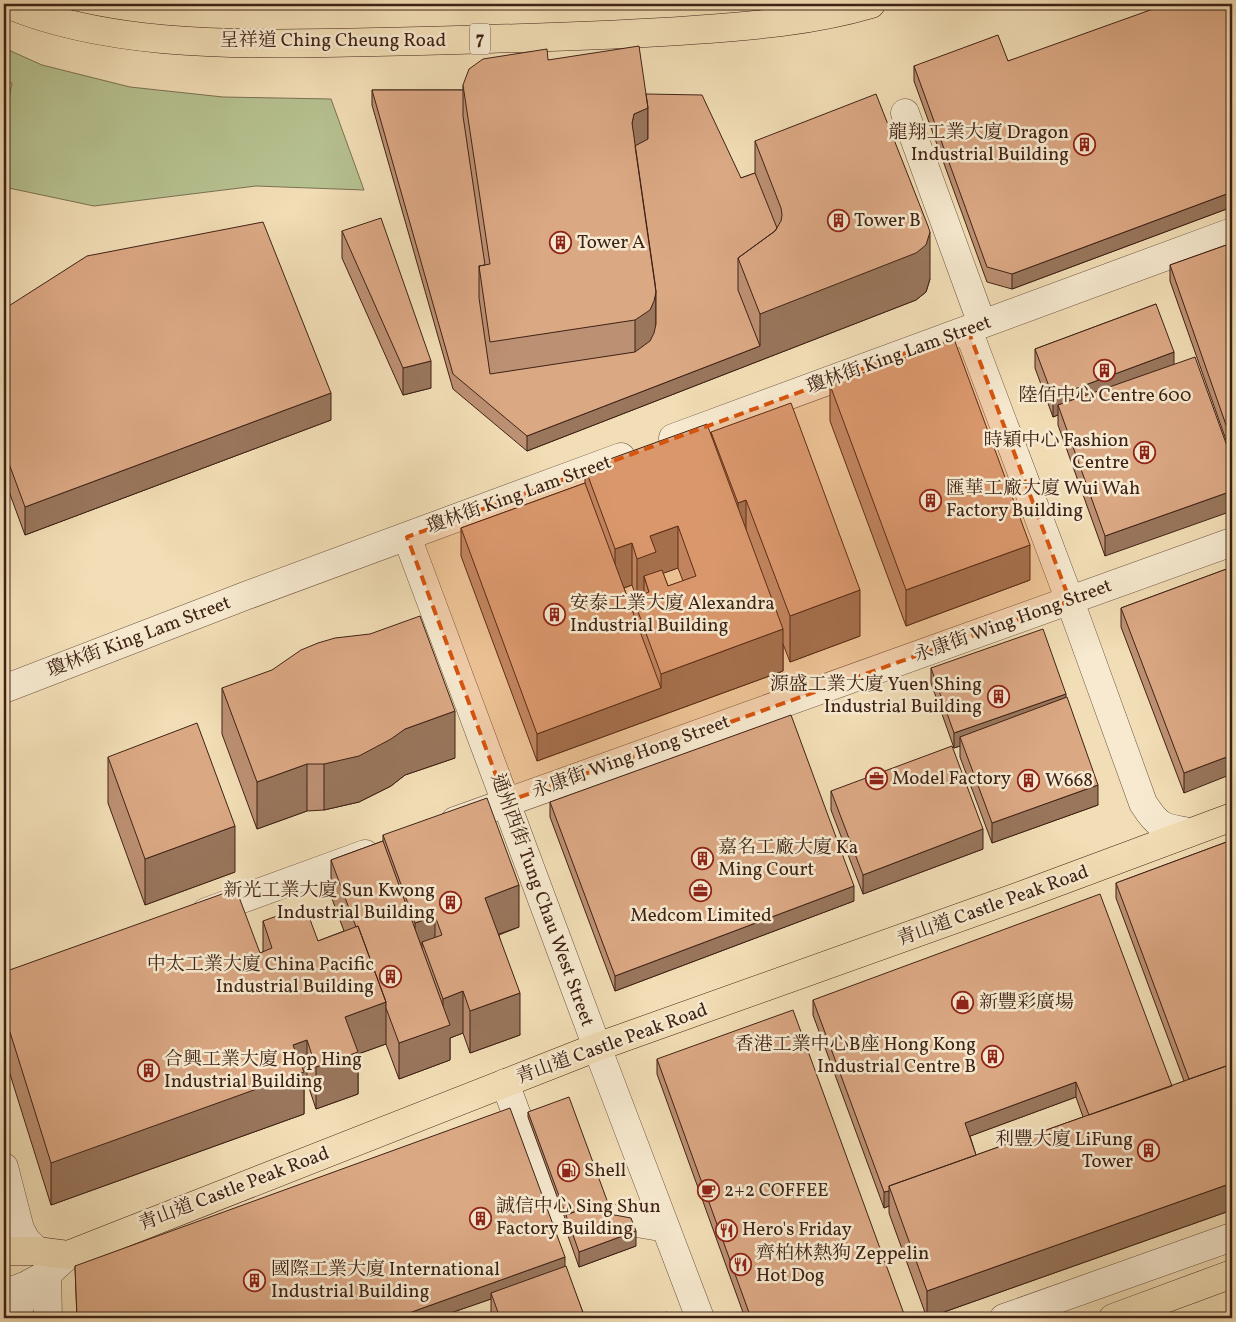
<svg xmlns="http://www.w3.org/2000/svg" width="1236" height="1322" font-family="Vollkorn,'Noto Serif TC',serif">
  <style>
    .green { fill: #b7c291; stroke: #7b7254 }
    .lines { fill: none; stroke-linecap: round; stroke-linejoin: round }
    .minor-casing { stroke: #6c513e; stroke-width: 29 }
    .major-casing { stroke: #3f2216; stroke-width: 29 }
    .highway-casing { stroke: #3f2216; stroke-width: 29 }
    .minor { stroke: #f7ead0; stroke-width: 28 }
    .major { stroke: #f2deb6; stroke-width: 28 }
    .highway { stroke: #f2deb6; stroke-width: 28 }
    .wall { fill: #bc9072; stroke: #3f2216; fill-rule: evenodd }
    .shaded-wall { fill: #99765c; stroke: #3f2216 }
    .building { fill: #dba884; stroke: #3f2216 }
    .marked { fill: #d7540d; fill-opacity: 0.2; stroke: #d7540d; stroke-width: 4; stroke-dasharray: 10 6; stroke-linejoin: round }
    .labels { text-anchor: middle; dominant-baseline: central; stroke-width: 5; stroke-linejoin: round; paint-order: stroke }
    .shield { fill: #f7ead0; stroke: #765e4e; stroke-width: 1 }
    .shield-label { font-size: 18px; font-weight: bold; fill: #3f2216 }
    .street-label { font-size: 19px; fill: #3f2216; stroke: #f7ead0 }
    .poi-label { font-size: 19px; fill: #3f2216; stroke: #f7ead0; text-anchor: start }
  </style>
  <rect width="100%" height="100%" fill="#f2deb6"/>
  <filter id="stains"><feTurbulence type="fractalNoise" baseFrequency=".004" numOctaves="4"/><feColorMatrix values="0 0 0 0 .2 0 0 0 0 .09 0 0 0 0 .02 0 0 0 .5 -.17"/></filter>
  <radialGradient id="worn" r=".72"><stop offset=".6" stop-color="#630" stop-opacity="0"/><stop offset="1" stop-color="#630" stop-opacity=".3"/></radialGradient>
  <path class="green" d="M4 48 42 65 130 87 223 97 331 99 364 190 256 186 94 206 4 187V122L12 83 4 81Z"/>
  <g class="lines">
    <defs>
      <path id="minor" d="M905 113 982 324
        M968 330 1070 601 1143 803C1158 827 1163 828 1190 832
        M673 438 1232 232
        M407 537 597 1047 700 1318
        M4 689 245 596 621 457
        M455 821 1232 542
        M206 912 365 854
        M505 1083 551 1208 666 1228
        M4 1167 20 1229 26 1240 37 1251
        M47 1274 48 1318
        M4 1294 27 1285 47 1274 68 1255
        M16 1318 27 1285
        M1004 1318 1232 1237"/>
      <path id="major" d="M4 1251H37L68 1255 597 1047 1028 893 1232 817
        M1113 1318 1232 1274"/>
      <path id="highway" d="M7 4C102 44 225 45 326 43 380 42 434 41 488 39 557 37 625 35 693 30 753 26 813 21 871 4"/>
    </defs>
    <use href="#minor" class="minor-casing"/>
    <use href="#major" class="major-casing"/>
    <use href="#highway" class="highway-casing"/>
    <use href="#minor" class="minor"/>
    <use href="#major" class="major"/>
    <use href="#highway" class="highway"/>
  </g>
  <path class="wall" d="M1232 4V207L1012 289 987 282 914 81V66L1008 61Z
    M548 60 646 94 741 178 755 173V141L930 279 926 292 916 300 527 451 453 389 372 105V90H463V85Z
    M342 231 431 388 403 395 342 258Z
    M1232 243V457L1170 281V265Z
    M1156 304 1105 556 1058 425V415L1053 417 1035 368V349Z
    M4 309 331 420 25 535 4 478Z
    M830 385 1030 580 906 626 830 421Z
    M711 432 860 636 790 662 783 644V671L537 761 461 556V528L585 483V468L711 436ZM678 568 683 581 668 586 663 573ZM632 585 636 597 633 598V613L624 588Z
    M1232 567 1184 793 1121 627V608Z
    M931 668 1066 698 1098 805 992 843 960 757V746L954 748 931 683Z
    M222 688 455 758 405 775 391 786 359 802 324 810 307 811 257 829 222 734Z
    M108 757 235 872 145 905 108 803Z
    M831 791 983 849 863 894 831 810Z
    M550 802 854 901 615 991 550 817Z
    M383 835 519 927 499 935 520 1035 470 1053 463 1033 450 1038V1060L399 1079 386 1044 358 1054V1094L316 1109 307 1082 304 1083V1114L51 1205 4 1055V972L260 953 263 952V921L318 941 344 931 331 896V860L383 841Z
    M1232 840V1210L927 1318 889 1213V1206L884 1208 813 1015V1000L1172 1086 1184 1081 1116 898V883ZM1076 1097 1083 1117 976 1155 970 1136Z
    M657 1059 904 1318H745L657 1074Z
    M528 1112 612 1214 636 1246 579 1267 566 1230V1221L528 1117Z
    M75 1266H565L585 1318H493L491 1312V1299L436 1318H77Z"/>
  <path class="shaded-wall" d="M648 108V154L634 161 632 123 634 114Z
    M1232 192V207L1012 289V274Z
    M930 232V279L926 292 916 300 527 451V436L760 346V314Z
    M656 292V339L635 367V320Z
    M1174 352V372L1058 405V415L1053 417V397Z
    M431 361V388L403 395V368Z
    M331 393V420L25 535V507Z
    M1232 491V511L1105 556V536Z
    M746 500V546L738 549V503Z
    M678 526V568L656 576 649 592 644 576V599L637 601V559L650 536Z
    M632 543V585L615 591V549Z
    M1030 545V580L906 626V590Z
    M860 590V636L790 662V616Z
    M783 629V671L537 761V734L661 688V674Z
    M1066 694V709L960 737V746L954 748V733Z
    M455 711V758L405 775 391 786 359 802 324 810V764L405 729Z
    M1232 755V774L1184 793V773Z
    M307 764V811L257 829V782Z
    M1098 785V805L992 843V823Z
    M235 826V872L145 905V859Z
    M983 829V849L863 894V875Z
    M519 885V927L485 939V898Z
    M854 886V901L615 991V976Z
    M435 916V958L422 942V963L415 965V923Z
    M463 991V1033L450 1038V1060L399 1079V1043L443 1027V999Z
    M520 993V1035L470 1053V1011Z
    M386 1002V1044L358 1054V1094L316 1109V1067L345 1017Z
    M307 1040V1082L304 1083V1114L51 1205V1163L293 1045Z
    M1076 1082V1097L965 1138V1123Z
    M1232 1183V1210L927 1318V1291Z
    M889 1191V1206L884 1208V1192Z
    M636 1231V1246L579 1267V1252Z
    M565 1257V1272L491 1293V1299L436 1318H395Z
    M904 1314V1318H892Z"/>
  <path class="building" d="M1167 4H1232V192L1012 274 987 267 914 66 998 35 1008 61Z
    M639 46 648 108 634 114 632 123 655 283 656 292 654 301 650 310 635 320 490 342 479 266 490 264 463 85 469 69 483 59 547 49 548 60Z
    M372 90H463V116L485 265 479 266V298L490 374 635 352 650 341 654 333 656 324V292L635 146 648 139V108L646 94 702 95 741 178 755 173 777 228 775 231 738 258V290L760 346 527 436 453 374Z
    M876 94 928 226 930 232 926 245 916 253 760 314 738 258 775 231 781 221 782 215 781 208 755 141Z
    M381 218 431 361 403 368 342 231Z
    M263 222 331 393 25 507 4 450V309L87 256Z
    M1232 243V442L1170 265Z
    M1156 304 1174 352 1053 397 1035 349Z
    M954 339 1030 545 906 590 830 385Z
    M1195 357 1232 460V491L1105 536 1058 405Z
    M791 403 860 590 790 616 746 500 738 503 711 432Z
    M707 424 783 629 661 674 633 598 649 592 644 576 662 570 668 586 696 576 678 526 650 536 656 552 637 559 632 543 615 549 585 468Z
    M585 483 661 688 537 734 461 528Z
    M1232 567V755L1184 773 1121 608Z
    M420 616 455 711 405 729 391 739 359 756 324 764H307L257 782 222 688 272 670 301 650 318 643 335 638 370 634Z
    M1043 629 1066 694 954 733 931 668Z
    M1067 697 1098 785 992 823 960 737Z
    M791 715 854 886 615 976 550 802Z
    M197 723 235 826 145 859 108 757Z
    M952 746 983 829 863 875 831 791Z
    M487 798 519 885 485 898 520 993 470 1011 463 991 443 999 422 942 442 935 435 916 415 923 383 835Z
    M1232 840V1064L1189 1079 1116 883Z
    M383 841 450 1025 399 1043 386 1008V1002L358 926 356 927 331 860Z
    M236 889 260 953 272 948 263 921 305 906 318 941 358 926 386 1002 345 1017 358 1052 316 1067 307 1040 293 1045 304 1072 51 1163 4 1013V972Z
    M1100 894 1172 1086 1089 1115 1076 1082 965 1123 976 1155 889 1186V1191L884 1192 813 1000Z
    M793 1010 904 1314 892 1318H751L657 1059Z
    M1232 1064V1183L927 1291 889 1186Z
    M569 1097 612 1214 582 1209 566 1215 528 1112Z
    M510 1108 565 1257 395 1318H77L75 1266Z
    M582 1209 631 1218 636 1231 579 1252 566 1215Z
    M566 1266 585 1318H500L491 1293Z
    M667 1312 670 1318H649Z"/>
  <path class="marked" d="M968 330 1070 601 506 802 407 537Z"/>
  <defs>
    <symbol id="building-ring" viewBox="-11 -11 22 22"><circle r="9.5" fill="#f7ead0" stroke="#8f2418" stroke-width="1.5"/><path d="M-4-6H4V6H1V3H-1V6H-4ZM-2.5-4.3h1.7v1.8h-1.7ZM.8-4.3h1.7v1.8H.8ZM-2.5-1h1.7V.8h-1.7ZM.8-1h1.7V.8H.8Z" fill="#8f2418"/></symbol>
    <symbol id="office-ring" viewBox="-11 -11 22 22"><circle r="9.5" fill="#f7ead0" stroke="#8f2418" stroke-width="1.5"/><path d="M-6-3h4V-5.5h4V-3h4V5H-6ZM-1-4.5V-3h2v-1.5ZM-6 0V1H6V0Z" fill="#8f2418"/></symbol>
    <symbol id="shop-ring" viewBox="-11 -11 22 22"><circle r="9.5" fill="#f7ead0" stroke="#8f2418" stroke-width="1.5"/><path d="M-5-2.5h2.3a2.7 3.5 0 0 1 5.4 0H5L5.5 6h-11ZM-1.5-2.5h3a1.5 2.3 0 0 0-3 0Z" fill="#8f2418"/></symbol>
    <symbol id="fuel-ring" viewBox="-11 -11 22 22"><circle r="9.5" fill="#f7ead0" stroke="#8f2418" stroke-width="1.5"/><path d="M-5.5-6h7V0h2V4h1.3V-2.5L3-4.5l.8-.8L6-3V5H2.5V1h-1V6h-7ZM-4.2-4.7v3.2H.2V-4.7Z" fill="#8f2418"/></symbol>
    <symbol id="cafe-ring" viewBox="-11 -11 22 22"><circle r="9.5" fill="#f7ead0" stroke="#8f2418" stroke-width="1.5"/><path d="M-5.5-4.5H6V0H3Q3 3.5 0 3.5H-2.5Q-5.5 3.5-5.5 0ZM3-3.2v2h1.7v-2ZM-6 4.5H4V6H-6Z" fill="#8f2418"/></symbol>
    <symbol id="restaurant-ring" viewBox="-11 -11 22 22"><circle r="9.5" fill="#f7ead0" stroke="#8f2418" stroke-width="1.5"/><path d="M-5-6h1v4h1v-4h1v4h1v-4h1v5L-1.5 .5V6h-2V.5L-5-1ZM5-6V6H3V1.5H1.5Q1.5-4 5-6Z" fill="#8f2418"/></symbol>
  </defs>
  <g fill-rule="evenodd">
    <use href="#building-ring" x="1072" y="132" width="25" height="25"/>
    <use href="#building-ring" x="826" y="208" width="25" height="25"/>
    <use href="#building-ring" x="548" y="230" width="25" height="25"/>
    <use href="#building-ring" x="1092" y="358" width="25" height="25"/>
    <use href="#building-ring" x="1132" y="440" width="25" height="25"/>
    <use href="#building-ring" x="918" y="488" width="25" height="25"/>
    <use href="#building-ring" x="542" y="602" width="25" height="25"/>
    <use href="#building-ring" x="986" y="684" width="25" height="25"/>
    <use href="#office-ring" x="864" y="766" width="25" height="25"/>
    <use href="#building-ring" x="1016" y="768" width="25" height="25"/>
    <use href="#building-ring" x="690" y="846" width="25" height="25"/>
    <use href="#office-ring" x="688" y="878" width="25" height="25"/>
    <use href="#building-ring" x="438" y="890" width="25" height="25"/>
    <use href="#building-ring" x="378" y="964" width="25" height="25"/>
    <use href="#shop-ring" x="950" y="990" width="25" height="25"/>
    <use href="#building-ring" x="980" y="1044" width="25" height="25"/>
    <use href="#building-ring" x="136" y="1058" width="25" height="25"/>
    <use href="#building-ring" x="1136" y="1138" width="25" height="25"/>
    <use href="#fuel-ring" x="556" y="1158" width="25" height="25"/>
    <use href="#cafe-ring" x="696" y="1178" width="25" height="25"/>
    <use href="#building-ring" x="468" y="1206" width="25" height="25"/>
    <use href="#restaurant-ring" x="714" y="1218" width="25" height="25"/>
    <use href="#restaurant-ring" x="728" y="1252" width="25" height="25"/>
    <use href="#building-ring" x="242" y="1268" width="25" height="25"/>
  </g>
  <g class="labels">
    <rect class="shield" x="470" y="23.5" width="20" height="31" rx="4"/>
    <g class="shield-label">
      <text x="480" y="39">7</text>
    </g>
    <g class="street-label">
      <text x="333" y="41">呈祥道 Ching Cheung Road</text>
      <text transform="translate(899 355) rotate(-20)">瓊林街 King Lam Street</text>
      <text transform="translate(519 495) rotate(-20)">瓊林街 King Lam Street</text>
      <text transform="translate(1013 621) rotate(-20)">永康街 Wing Hong Street</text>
      <text transform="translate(139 637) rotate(-21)">瓊林街 King Lam Street</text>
      <text transform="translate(631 757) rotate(-20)">永康街 Wing Hong Street</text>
      <text transform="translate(542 900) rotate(70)">通州西街 Tung Chau West Street</text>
      <text transform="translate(993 906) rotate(-20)">青山道 Castle Peak Road</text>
      <text transform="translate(612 1044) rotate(-20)">青山道 Castle Peak Road</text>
      <text transform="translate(234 1189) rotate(-21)">青山道 Castle Peak Road</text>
    </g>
    <g class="poi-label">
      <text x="1069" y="133" text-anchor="end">龍翔工業大廈 Dragon<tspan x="1069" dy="22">Industrial Building</tspan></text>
      <text x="854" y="221">Tower B</text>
      <text x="577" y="243">Tower A</text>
      <text x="1105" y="396" text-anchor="middle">陸佰中心 Centre 600</text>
      <text x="1129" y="441" text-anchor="end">時穎中心 Fashion<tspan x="1129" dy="22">Centre</tspan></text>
      <text x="946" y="489">匯華工廠大廈 Wui Wah<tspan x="946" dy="22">Factory Building</tspan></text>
      <text x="570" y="604">安泰工業大廈 Alexandra<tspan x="570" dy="22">Industrial Building</tspan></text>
      <text x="982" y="685" text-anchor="end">源盛工業大廈 Yuen Shing<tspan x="982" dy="22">Industrial Building</tspan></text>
      <text x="892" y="779">Model Factory</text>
      <text x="1045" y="781">W668</text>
      <text x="718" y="848">嘉名工廠大廈 Ka<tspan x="718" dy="22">Ming Court</tspan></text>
      <text x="435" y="891" text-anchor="end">新光工業大廈 Sun Kwong<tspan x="435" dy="22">Industrial Building</tspan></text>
      <text x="701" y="916" text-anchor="middle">Medcom Limited</text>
      <text x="374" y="965" text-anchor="end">中太工業大廈 China Pacific<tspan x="374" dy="22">Industrial Building</tspan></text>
      <text x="979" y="1003">新豐彩廣場</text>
      <text x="976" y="1045" text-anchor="end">香港工業中心B座 Hong Kong<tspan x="976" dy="22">Industrial Centre B</tspan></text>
      <text x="164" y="1060">合興工業大廈 Hop Hing<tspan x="164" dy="22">Industrial Building</tspan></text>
      <text x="1133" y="1140" text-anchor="end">利豐大廈 LiFung<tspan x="1133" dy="22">Tower</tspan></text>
      <text x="584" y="1171">Shell</text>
      <text x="724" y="1191">2+2 COFFEE</text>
      <text x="496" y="1207">誠信中心 Sing Shun<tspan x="496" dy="22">Factory Building</tspan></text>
      <text x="742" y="1230">Hero's Friday</text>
      <text x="756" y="1254">齊柏林熱狗 Zeppelin<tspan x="756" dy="22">Hot Dog</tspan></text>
      <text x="271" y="1270">國際工業大廈 International<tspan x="271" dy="22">Industrial Building</tspan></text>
    </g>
  </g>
  <rect width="1236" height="1322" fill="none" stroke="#f2deb6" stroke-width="20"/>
  <rect x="5" y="5" width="1226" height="1312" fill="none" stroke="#3f2216" stroke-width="2.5"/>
  <rect x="10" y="10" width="1216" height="1302" fill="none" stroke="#3f2216"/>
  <rect width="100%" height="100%" filter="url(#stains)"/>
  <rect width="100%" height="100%" fill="url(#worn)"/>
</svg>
